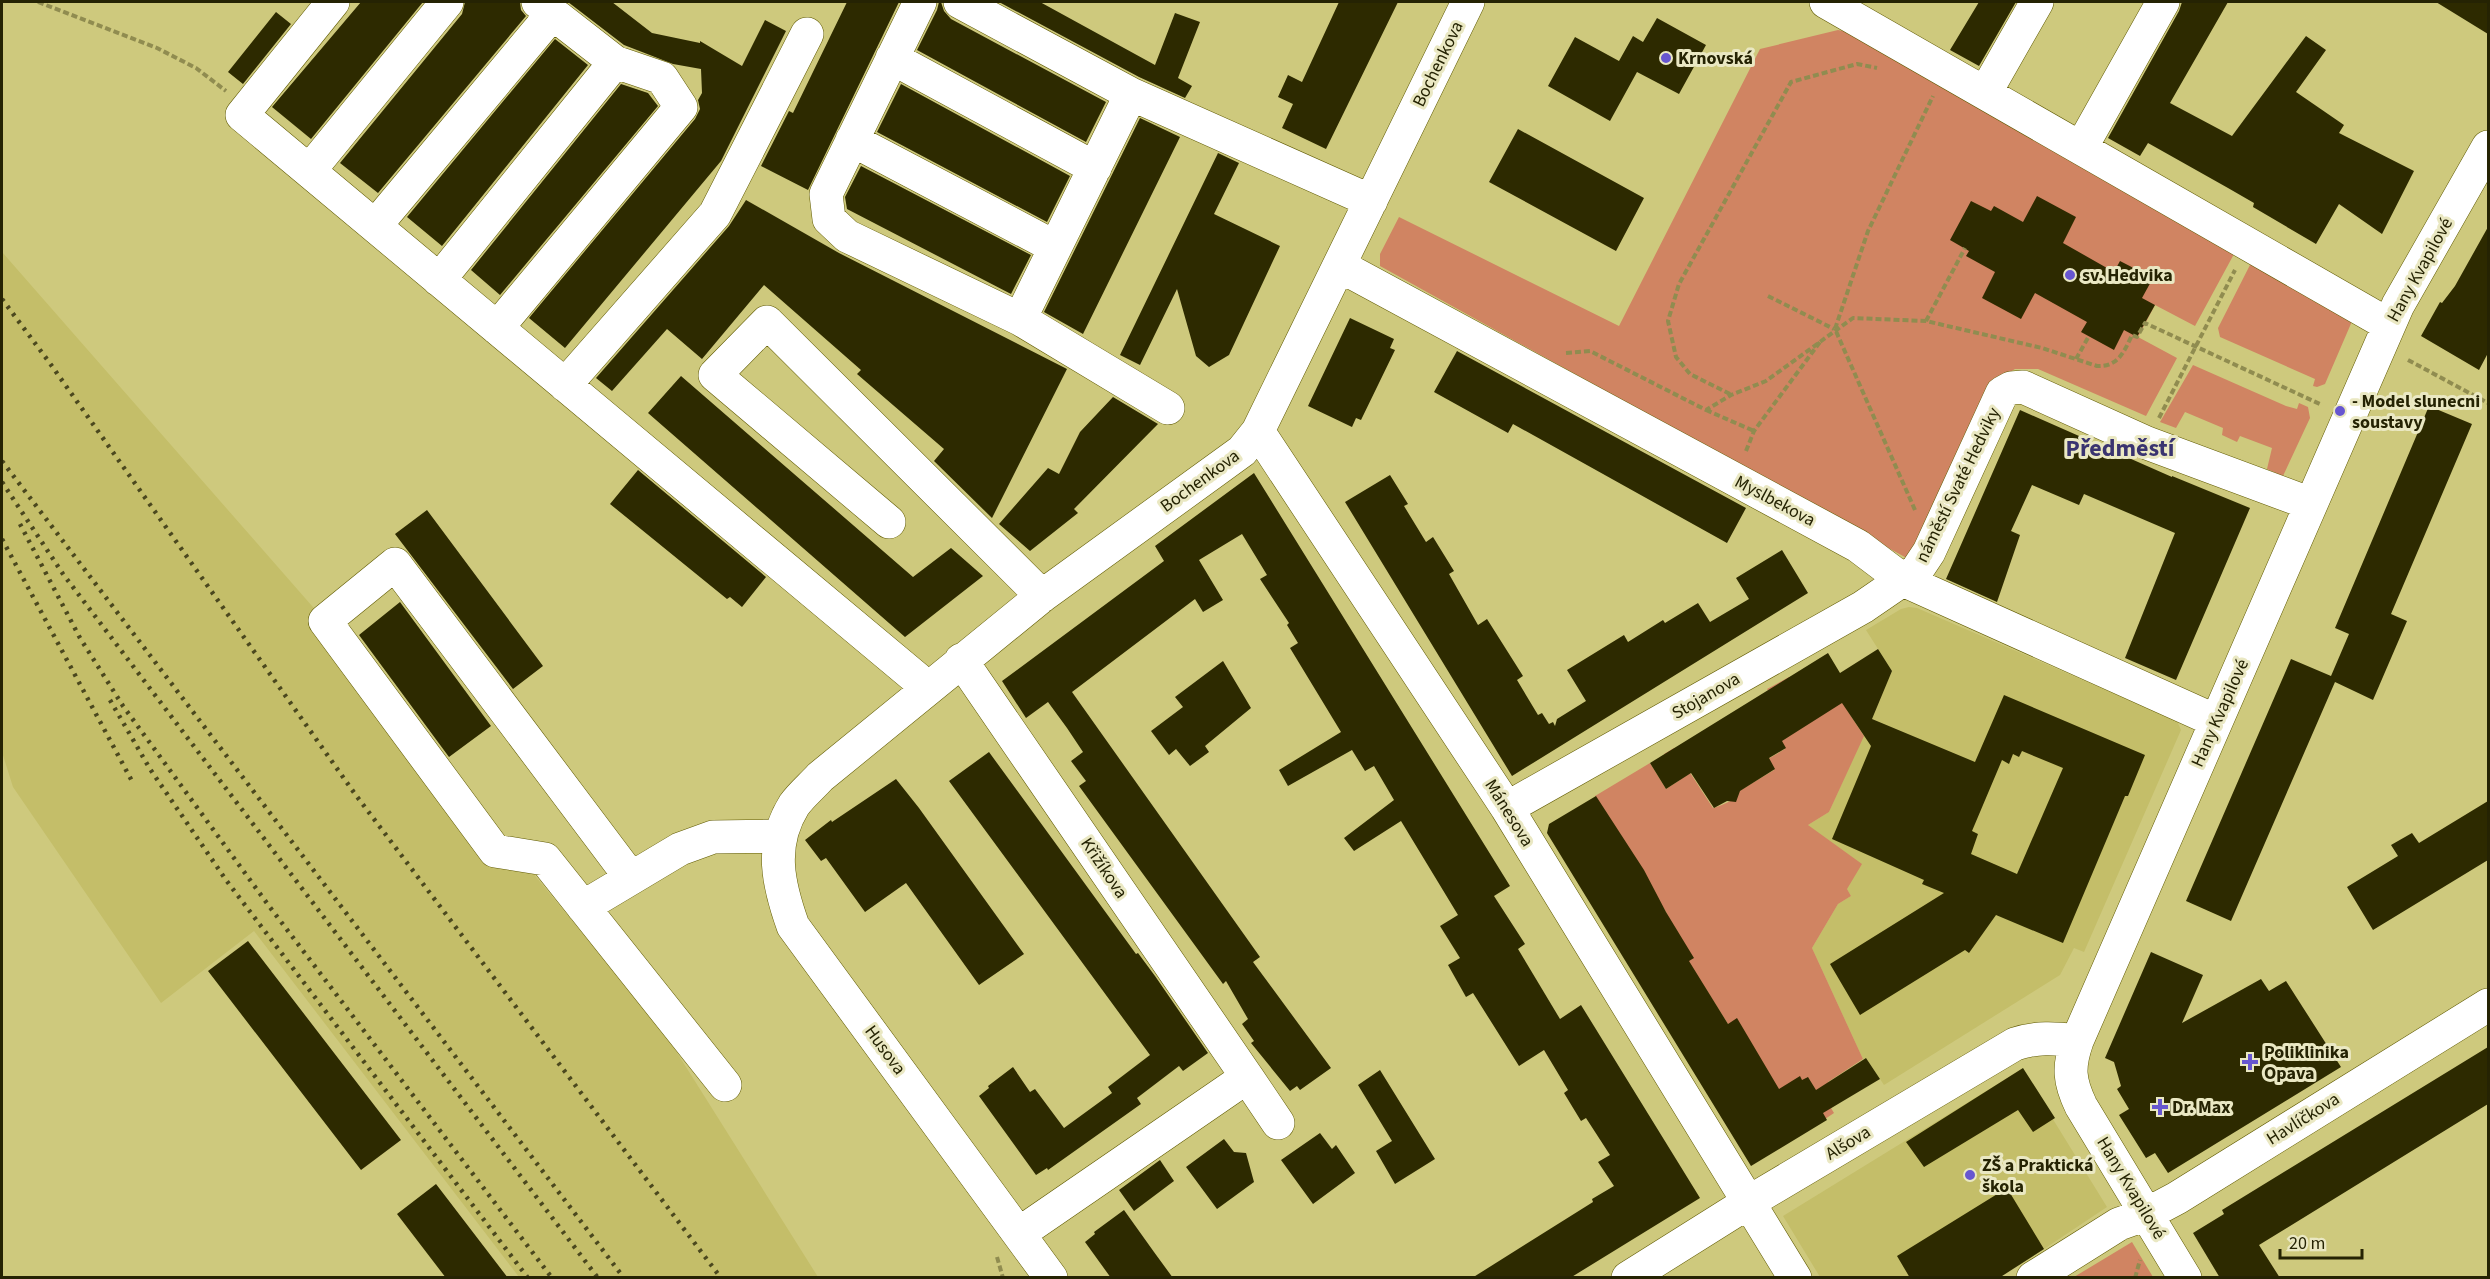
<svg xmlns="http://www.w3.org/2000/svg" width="2490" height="1279" font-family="'Source Sans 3',sans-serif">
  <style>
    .built { fill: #c4be69 }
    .green { fill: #d08462 }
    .building { fill: #2d2a00; fill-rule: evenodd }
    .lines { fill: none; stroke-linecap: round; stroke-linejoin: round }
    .minor-casing { stroke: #605a00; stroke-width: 34 }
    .path { stroke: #908c50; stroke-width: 4; stroke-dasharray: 6 3; stroke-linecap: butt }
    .minor { stroke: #fff; stroke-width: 33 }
    .rail { stroke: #4b481e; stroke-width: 4.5; stroke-dasharray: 3 6; stroke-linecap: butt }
    .poi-dot { fill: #6756d0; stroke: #eae8c3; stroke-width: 2 }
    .labels { text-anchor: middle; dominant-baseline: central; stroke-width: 6; stroke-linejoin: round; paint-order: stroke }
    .poi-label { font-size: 18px; font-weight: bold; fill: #252303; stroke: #eae8c3; text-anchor: start }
    .street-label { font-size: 18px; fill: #252303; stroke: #eae8c3 }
    .district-label { font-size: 24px; font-weight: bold; fill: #3a3470; stroke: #eae8c3 }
  </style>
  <rect width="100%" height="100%" fill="#cec97d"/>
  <path class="built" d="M2 252 319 614 664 1032 818 1277H519L254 931 161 1003 13 787 2 752Z
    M1909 607 1917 608 2177 721 2181 730 2084 952 2074 948 2060 975 1884 1085 1866 1058 1863 1059 1812 948 1838 904 1851 896 1808 825 1829 812 1892 671 1866 630 1901 609Z
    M2022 1069 2107 1207 2020 1265 2019 1263 1995 1278 1820 1277 1783 1216Z"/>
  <path class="green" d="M1838 30 1896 42 2234 254 2195 326 2155 305 2138 337 2177 358 2146 416 2038 369H2015L1997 379 1912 561 1380 266V254L1399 217 1619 326 1760 49Z
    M2251 263 2356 312 2325 384 2317 387 2313 386 2315 379 2220 337 2218 328Z
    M2193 365 2286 406 2297 409 2299 403 2308 407 2310 418 2283 476 2267 469 2272 448 2240 436 2237 442 2222 435 2223 428 2185 412 2176 428 2160 422Z
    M1789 677 1801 697 1848 699 1847 710 1864 736 1829 812 1808 825 1862 864 1847 889 1851 896 1838 904 1812 948 1863 1059 1828 1082 1840 1102 1831 1108 1834 1113 1825 1119 1761 1105 1728 1024 1688 961 1666 912 1595 796 1650 763 1666 789 1680 780 1664 754 1674 748 1713 808C1718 807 1731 801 1736 798V793L1774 770 1768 759 1785 749 1776 733 1772 696 1767 689Z
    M2132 1242 2153 1277H2074Z"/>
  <path class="building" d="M361 2H423L311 139 272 107Z
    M465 2H520L521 10 526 16 378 193 340 163 462 14Z
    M568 2H612L652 33 700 43V41L742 66 765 20 786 31 721 161 565 348 529 318 695 119 700 109 698 100 702 93 701 69 673 64 624 45Z
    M847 2H899L808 190 761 166 789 111 793 113Z
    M939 2H941L944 11 951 19 1106 102 1086 142 917 50 937 10Z
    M999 2H1040L1155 65 1175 13 1200 22 1178 78 1192 86 1185 98 1139 77Z
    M1339 2H1398L1326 149 1282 128 1293 104 1278 97 1288 75 1302 82Z
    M1979 2H2016L1979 66 1950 50Z
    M2182 2H2228L2170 103 2232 136 2306 36 2326 50 2296 92 2344 125 2339 133 2414 171 2382 234 2339 204 2316 244 2253 207 2254 203 2228 188 2148 143 2140 156 2108 138 2179 11Z
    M2436 2H2488V34Z
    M276 12 291 24 243 84 228 72Z
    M1657 18 1706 45 1679 94 1637 72 1610 121 1548 86 1575 37 1619 61 1633 36 1643 42Z
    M555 39 588 65 442 246 407 217Z
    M621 84 648 93 658 106 500 295 471 270Z
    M901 84 1070 176 1047 222 877 132Z
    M1140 118 1180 137 1083 334 1044 312Z
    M1518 129 1644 198 1616 251 1489 182Z
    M1218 153 1239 163 1214 214 1280 246 1229 355 1209 367 1196 356 1177 289 1140 365 1120 355Z
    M861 166 1031 255 1011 294 847 209 845 197Z
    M2037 196 2076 217 2063 243 2114 272 2120 261 2153 278 2142 298 2155 305 2137 337 2124 330 2114 350 2081 332 2087 322 2035 293 2021 319 1982 298 1995 272 1966 256 1969 251 1950 240 1971 201 1991 211 1994 206 2023 222Z
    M746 200 839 253 1067 369 992 518 934 461 944 449 857 374 861 370 764 285 702 359 667 329 612 391 596 378 729 226Z
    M2488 227V353L2479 370 2421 336 2440 302 2442 303 2455 286Z
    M1350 318 1394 339 1390 348 1395 350 1361 420 1356 418 1352 427 1308 406Z
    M1457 351 1746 508 1727 543 1513 424 1508 433 1434 392Z
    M681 376 913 577 951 548 983 576 905 637 648 413Z
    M1113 397 1158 424 1074 509 1078 513 1030 551 999 524 1048 468 1059 474 1080 432Z
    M2429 406 2472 424 2391 614 2407 621 2373 700 2335 682 2231 921 2186 901 2291 659 2331 676 2349 634 2335 628Z
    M2020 410 2172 477V476L2250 508 2176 680 2125 658 2175 533 2084 494 2079 505 2032 485 2011 531 2020 535 1997 602 1946 579Z
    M638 470 766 577 742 607 730 597 727 599 610 504Z
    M1254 473 1510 886 1494 896 1525 944 1518 949 1560 1019 1581 1005 1700 1198 1570 1278H1472L1593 1202 1592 1199 1614 1186 1598 1162 1610 1155 1586 1118 1581 1121 1564 1093 1568 1090 1544 1050 1519 1066 1473 993 1466 997 1448 965 1460 958 1440 926 1458 915 1401 821 1354 851 1344 838 1394 800 1374 766 1365 771 1352 750 1288 786 1279 770 1341 732 1290 648 1298 643 1287 625 1289 623 1260 579 1267 575 1242 534 1199 560 1223 600 1203 612 1195 599 1072 692 1260 957 1253 962 1331 1068 1300 1090 1297 1086 1290 1091 1251 1043 1254 1041 1242 1024 1248 1019 1226 981 1223 984 1079 786 1086 781 1071 761 1083 752 1067 728 1048 702 1026 718 1002 681 1164 561 1155 546Z
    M1390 475 1408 504 1404 506 1426 542 1433 537 1454 571 1449 574 1478 625 1487 619 1523 676 1517 680 1538 715 1542 713 1549 724 1553 722 1555 726 1557 719 1586 701 1567 670 1624 635 1628 642 1663 620 1665 623 1698 603 1710 622 1749 599 1736 578 1782 550 1808 593 1512 776 1345 502Z
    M427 510 543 666 513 689 395 534Z
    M400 602 491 726 449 757 359 635Z
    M1878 649 1892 671 1872 719 1975 762 2004 695 2145 755 2128 796H2125L2063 943 1996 915 1969 953 1965 950 1860 1015 1830 964 1944 893 1922 884 1924 880 1832 839 1871 746 1842 703 1782 741 1786 748 1769 758 1775 769 1740 791 1736 802 1727 801 1714 808 1691 773 1666 789 1650 763 1828 653 1840 673ZM2022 751 2063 768 2017 874 1971 854 1978 834 1972 831 2002 760 2009 764 2013 754 2019 757Z
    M1223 661 1251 708 1205 746 1209 752 1190 766 1176 749 1169 755 1151 731 1183 707 1175 697Z
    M989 752 1136 954 1138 953 1155 976 1208 1053 1183 1071 1179 1066 1137 1098 1141 1104 1048 1170 1047 1168 1036 1175 979 1096 989 1088 988 1086 1013 1067 1030 1092 1035 1089 1064 1128 1112 1093 1108 1087 1150 1055 949 781Z
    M896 779 919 808 1024 954 979 985 906 883 865 912 826 858 821 861 805 840 831 820 832 822Z
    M1596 796 1644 870 1666 912 1694 958 1689 961 1728 1024 1737 1018 1779 1089 1800 1076 1802 1080 1808 1077 1816 1090 1866 1058 1880 1079 1823 1113 1827 1120 1751 1166 1547 833 1549 824Z
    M2488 801V860L2373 930 2347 887 2398 856 2391 845 2412 833 2419 843Z
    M248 941 401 1140 361 1170 208 971Z
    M2151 952 2203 975 2182 1023 2261 979 2269 991 2286 981 2341 1067 2168 1173 2155 1153 2146 1158 2119 1115 2129 1109 2117 1089 2121 1086 2114 1062 2105 1058Z
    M2488 1047V1104L2259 1245 2280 1278H2220L2193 1233 2224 1214 2222 1210Z
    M2023 1068 2055 1118 2033 1132 2018 1110 1924 1167 1906 1142Z
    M1380 1070 1435 1159 1395 1184 1376 1151 1392 1141 1358 1085Z
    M1320 1133 1332 1149 1336 1145 1355 1173 1313 1204 1281 1160Z
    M1224 1139 1234 1152 1246 1153 1254 1182 1217 1209 1186 1167Z
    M1160 1160 1174 1181 1134 1211 1119 1190Z
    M436 1184 508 1278H446L397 1214Z
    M2007 1188 2044 1249 1999 1278H1910L1897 1256Z
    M1124 1210 1154 1252 1173 1278H1111L1085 1242 1095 1234 1094 1232Z"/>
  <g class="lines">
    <defs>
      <path id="minor" d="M333 2 242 115 927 687
        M920 2 826 194 829 219 847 236 1020 319
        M960 2 1131 94
        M1826 2 2389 325
        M892 58 1095 168
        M1985 93 2037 2
        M852 140 1055 247
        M2081 148 2163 2
        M309 171 447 2
        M375 226 553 13
        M1340 266 1858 546 1903 580 2216 721
        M439 280 615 62
        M497 328 681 107 662 78 615 62 538 2
        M565 385 715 214 807 34
        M1168 408 1020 319 1131 94 1371 201
        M1258 431 1507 808 1795 1278
        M889 522 715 375 767 322 1042 596
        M961 660 1247 1077 1020 1233
        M1507 808 1863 607 1917 570 1929 552 2002 393 2011 388 2023 387 2147 443 2311 504
        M631 878 395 564 325 621 495 851 545 859 725 1085
        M583 907 680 849 713 837 780 836
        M1247 1077 1278 1123
        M1051 1278 793 926C778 884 769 845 794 805 801 795 812 786 820 777L1042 596 1242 451 1258 431 1468 2
        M1628 1278 1749 1202 2015 1044C2037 1037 2054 1038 2077 1041
        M2033 1278 2119 1224 2147 1214 2177 1198 2488 1005
        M2185 1278 2081 1106C2069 1081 2068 1067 2077 1041L2398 305 2488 147"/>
    </defs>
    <use href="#minor" class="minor-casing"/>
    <path class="path" d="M38 2 157 48 196 68 226 91
      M1768 296 1834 329
      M1926 321 1965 248
      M1566 353 1590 351 1706 410 1731 395 1766 381 1853 318 1926 321 2042 348 2097 366C2118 367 2124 352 2132 335L2137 337 2145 323 2322 405
      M2076 359 2089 336
      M2408 360 2488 403
      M1730 394 1690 374 1676 357 1668 321 1679 284 1791 82 1857 64 1877 68
      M1706 410 1754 431
      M2159 418 2235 270
      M1746 451 1754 431 1820 342
      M1915 510 1835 329 1868 231 1933 96
      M997 1257 1003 1278
      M2135 1278 2140 1260"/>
    <use href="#minor" class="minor"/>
    <path class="rail" d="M2 299 49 362 355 794 721 1278
      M2 461 624 1278
      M2 482 63 574 598 1278
      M20 524 80 638 123 706 269 906 552 1278
      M2 539 133 783
      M110 700 150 769 226 880 528 1278"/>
  </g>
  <g class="poi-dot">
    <circle cx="1666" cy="58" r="6"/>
    <circle cx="2070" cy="275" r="6"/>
    <circle cx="2340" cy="411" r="6"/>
    <path d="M2247 1053h6v6h6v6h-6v6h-6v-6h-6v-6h6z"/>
    <path d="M2157 1098h6v6h6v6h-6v6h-6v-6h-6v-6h6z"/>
    <circle cx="1970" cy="1175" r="6"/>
  </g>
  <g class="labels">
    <g class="poi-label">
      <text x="1678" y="58">Krnovská</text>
      <text x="2082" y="275">sv. Hedvika</text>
      <text x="2352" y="401">- Model slunecni<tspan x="2352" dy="21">soustavy</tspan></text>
      <text x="2264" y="1052">Poliklinika<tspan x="2264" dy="21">Opava</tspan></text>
      <text x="2172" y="1107">Dr. Max</text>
      <text x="1982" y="1165">ZŠ a Praktická<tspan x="1982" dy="21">škola</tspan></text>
    </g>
    <g class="street-label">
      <text transform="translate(1438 64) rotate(-64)">Bochenkova</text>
      <text transform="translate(2420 270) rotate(-61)">Hany Kvapilové</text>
      <text transform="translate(1200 481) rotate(-36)">Bochenkova</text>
      <text transform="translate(1958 485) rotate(-64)">náměstí Svaté Hedviky</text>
      <text transform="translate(1775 501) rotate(28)">Myslbekova</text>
      <text transform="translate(1706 696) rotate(-30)">Stojanova</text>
      <text transform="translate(2220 713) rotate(-66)">Hany Kvapilové</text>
      <text transform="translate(1509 813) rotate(58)">Mánesova</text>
      <text transform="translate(1104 868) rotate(56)">Křižíkova</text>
      <text transform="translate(885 1050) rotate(54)">Husova</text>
      <text transform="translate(2303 1119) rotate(-32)">Havlíčkova</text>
      <text transform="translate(1848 1143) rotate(-31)">Alšova</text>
      <text transform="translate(2131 1188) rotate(59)">Hany Kvapilové</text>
    </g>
    <g class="district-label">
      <text x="2120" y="448">Předměstí</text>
    </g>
  </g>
  <rect width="2490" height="1279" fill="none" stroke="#252303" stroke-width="6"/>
  <path d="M2280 1249v9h82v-9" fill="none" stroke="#252303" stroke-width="3"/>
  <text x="2289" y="1249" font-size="18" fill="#252303" stroke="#eae8c3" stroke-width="4.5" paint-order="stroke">20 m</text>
</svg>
